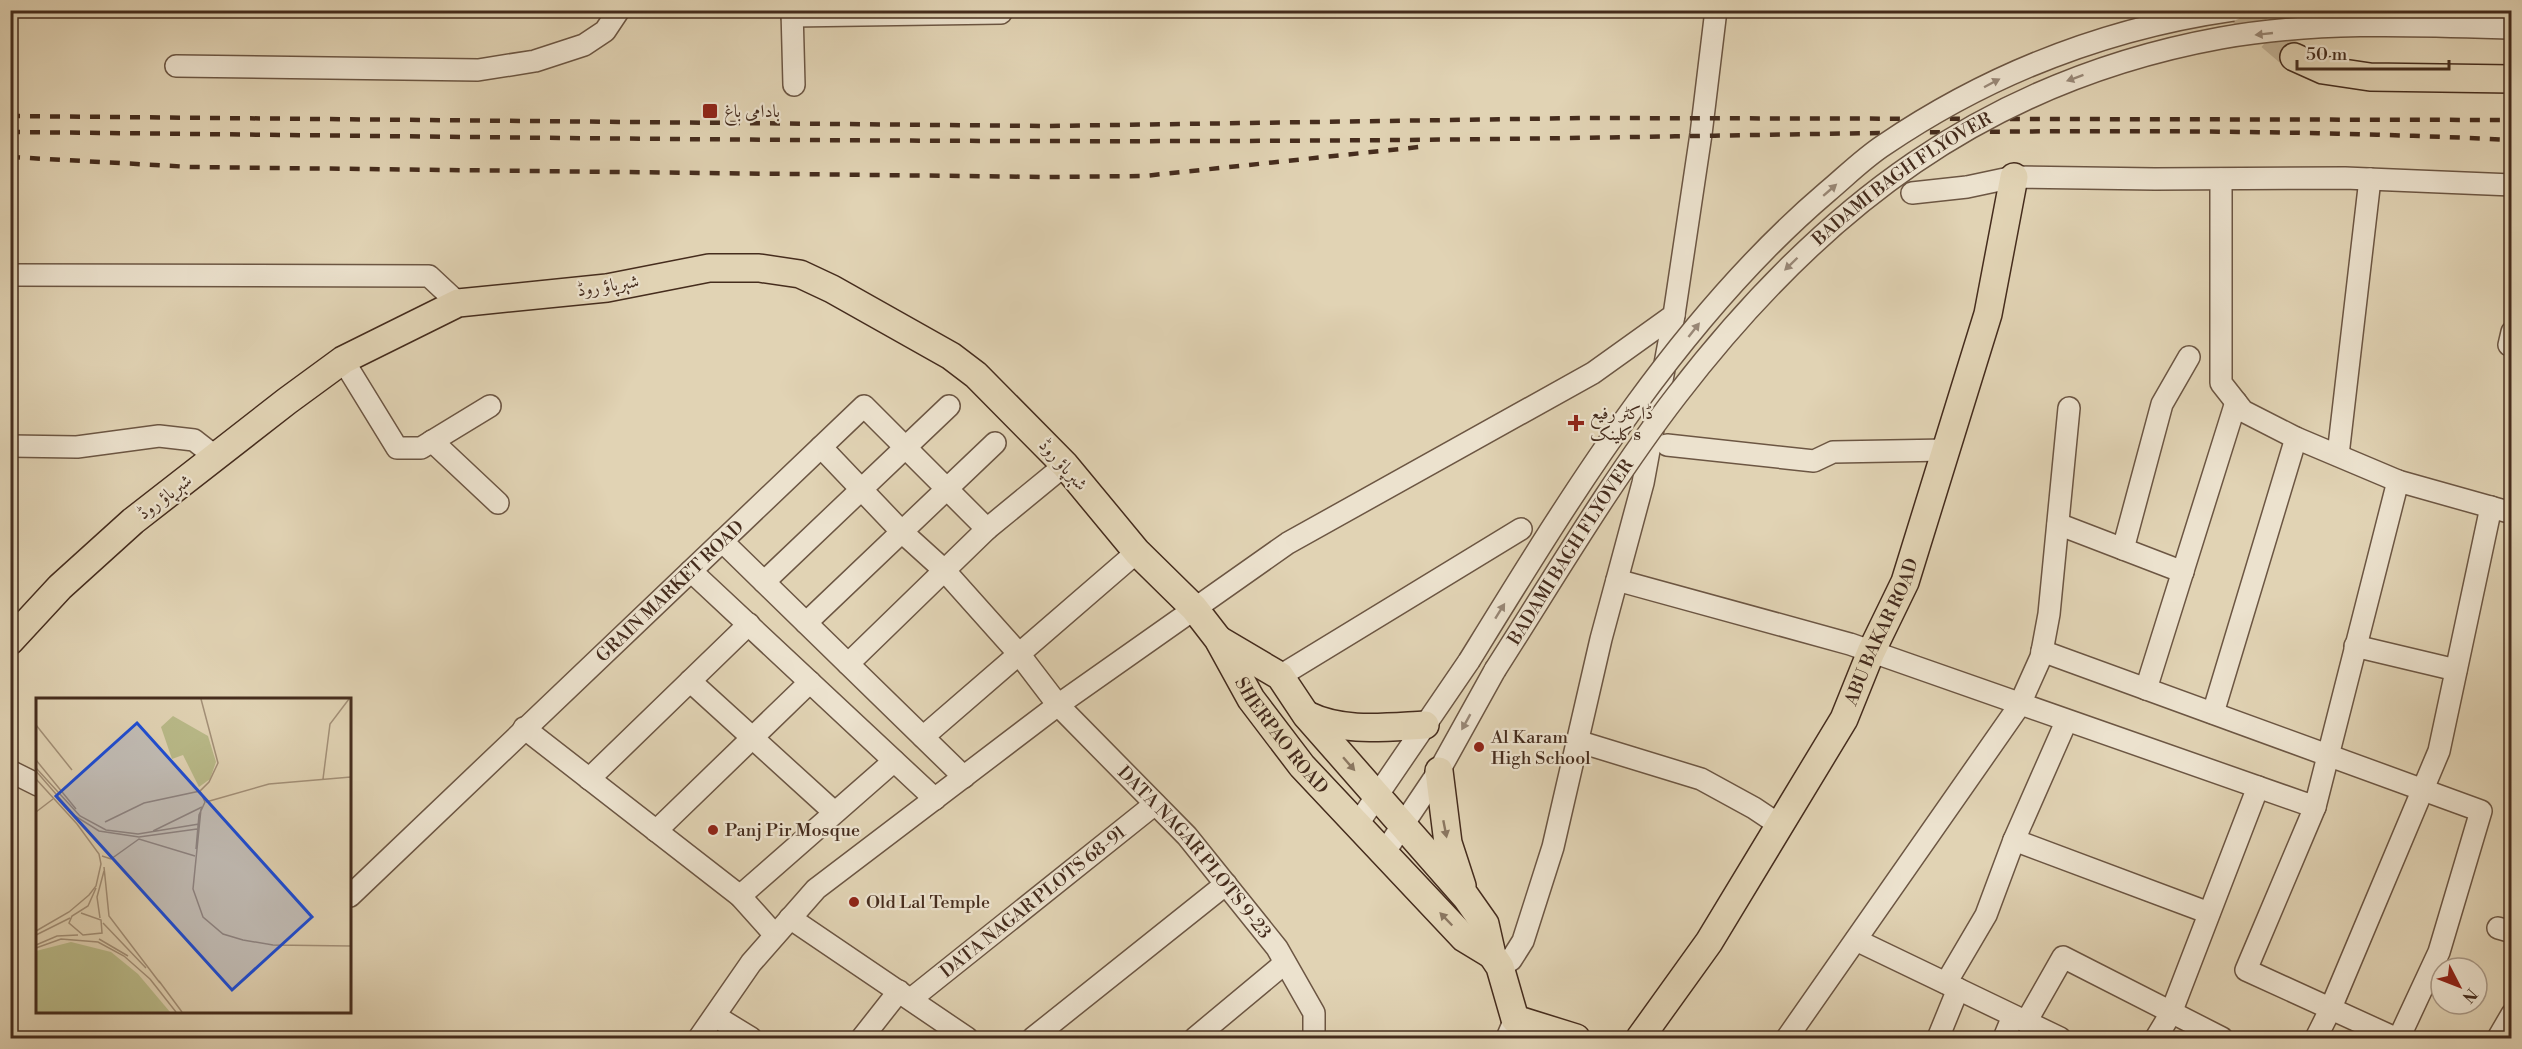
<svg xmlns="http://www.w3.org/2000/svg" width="2522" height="1049" font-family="'Libre Bodoni',Amiri,serif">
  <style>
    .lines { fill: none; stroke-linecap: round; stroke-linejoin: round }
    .major-tunnel { stroke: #c2b296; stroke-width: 27; stroke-dasharray: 27 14; stroke-linecap: butt }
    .minor-casing { stroke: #6c5643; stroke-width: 24 }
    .major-casing { stroke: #452c1d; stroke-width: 30 }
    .minor { stroke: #ece2ce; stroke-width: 21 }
    .major { stroke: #e1d3b4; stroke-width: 27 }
    .rail { stroke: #452c1d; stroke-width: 4.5; stroke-dasharray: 10 10; stroke-linecap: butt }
    .minor-bridge-casing { stroke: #6c5643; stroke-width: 24; stroke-linecap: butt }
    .minor-bridge { stroke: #ece2ce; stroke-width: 21 }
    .oneway { fill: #988776 }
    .oneway2 { fill: #8b7761 }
    .poi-dot { fill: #8f2418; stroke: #ece2ce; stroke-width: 2 }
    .labels { text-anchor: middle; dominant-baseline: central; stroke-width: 4.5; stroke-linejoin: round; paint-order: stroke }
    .poi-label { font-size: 18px; fill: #452c1d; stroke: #ece2ce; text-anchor: start }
    .street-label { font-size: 18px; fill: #452c1d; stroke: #ece2ce }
    .inset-road { fill: none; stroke: #a39078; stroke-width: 1.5 }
    .view { fill: #1d4ed8; fill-opacity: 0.15; stroke: #1d4ed8; stroke-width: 3 }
    .inset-edge { fill: none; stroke: #452c1d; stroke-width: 3 }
  </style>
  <rect width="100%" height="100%" fill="#e1d3b4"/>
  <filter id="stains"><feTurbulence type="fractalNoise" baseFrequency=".00333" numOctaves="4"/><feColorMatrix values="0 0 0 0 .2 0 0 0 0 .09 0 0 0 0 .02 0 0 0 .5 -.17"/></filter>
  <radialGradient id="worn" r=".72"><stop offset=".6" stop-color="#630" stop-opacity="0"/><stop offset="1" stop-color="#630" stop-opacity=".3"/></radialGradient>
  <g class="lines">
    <path class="major-tunnel" d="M2239 10 2294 57"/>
    <defs>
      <g id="minor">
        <path d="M792 10 794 85"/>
        <path d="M792 16 1001 13"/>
        <path d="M176 66 478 70 535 61 584 45 605 31 619 10"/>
        <path d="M2221 179V383L2243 411 2296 438 2398 481"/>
        <path d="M1912 193 1967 187 2014 177 2155 179 2345 178 2512 185"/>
        <path d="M10 275 429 276 458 303"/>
        <path d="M2509 345 2512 332"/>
        <path d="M343 360 397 448H421L490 406"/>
        <path d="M432 441 498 503"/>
        <path d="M1667 445 1814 461 1833 452 1947 450"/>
        <path d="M10 446 77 447 159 436 194 440 217 458"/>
        <path id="s1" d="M821 447 902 532 944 570 1019 654 1058 705 1187 836 1277 948 1314 1013V1038"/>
        <path d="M2338 455 2370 179"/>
        <path d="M2058 524 2183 572"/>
        <path d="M722 541 964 777"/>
        <path d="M2123 549 2162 404 2189 357"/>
        <path d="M691 571 935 799"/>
        <path d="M1617 580 1850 644 2315 807 2398 481 2512 513"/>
        <path d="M764 582 949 406"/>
        <path d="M806 623 995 443"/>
        <path d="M2355 646 2456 670"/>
        <path d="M2042 651 2481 811 2439 952 2399 1038"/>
        <path d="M848 664 987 529 1065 465"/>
        <path d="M1280 676 1521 529"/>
        <path d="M690 681 834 812"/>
        <path d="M2146 689 2236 402"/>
        <path d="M2213 713 2296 438"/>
        <path d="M524 728 740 896 775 935"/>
        <path d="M923 737 1137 552"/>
        <path d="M1577 741 1701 779 1754 808 1778 824"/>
        <path d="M10 771 38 785"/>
        <path d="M589 779 749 624"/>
        <path d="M2315 807 2246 970 2395 1038"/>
        <path d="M1357 825 1469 661"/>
        <path d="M656 831 810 682"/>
        <path d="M2014 840 2209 913"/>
        <path d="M1384 853 1439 771 1495 670"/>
        <path id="s2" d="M350 896 864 406 987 529"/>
        <path d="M740 896 894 761"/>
        <path d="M790 918 967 1038"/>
        <path d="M2498 928 2512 932"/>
        <path d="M1856 940 2060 1038"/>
        <path d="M1500 967 1511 960 1523 941 1553 847 1601 639 1643 483 1674 315"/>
        <path d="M1946 983 1986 915 2014 840 2066 722"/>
        <path id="s3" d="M911 999 1155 804"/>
        <path d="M715 1016 751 1038"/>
        <path d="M2026 1022 2063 957 2222 1038"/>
        <path d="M699 1038 751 963 816 889 1058 705 1288 543 1593 373 1674 315 1701 134 1716 10"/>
        <path d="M862 1038 899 991"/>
        <path d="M1033 1038 1226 884"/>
        <path d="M1195 1038 1285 963"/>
        <path d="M1507 1038 1515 1019"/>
        <path d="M1787 1038 2019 706 2041 657 2049 614 2069 408"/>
        <path d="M1938 1038 1958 989"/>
        <path d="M2004 1038 2013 1016"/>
        <path d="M2156 1038 2171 1013 2258 787"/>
        <path d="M2316 1038 2330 1010 2439 751 2491 507"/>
        <path d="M2498 1038 2512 1014"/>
      </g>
      <g id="major">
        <path d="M2294 57 2323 70 2370 77 2512 79"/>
        <path d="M1219 640 1280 676 1306 715 1466 897 1485 924 1492 955 1500 967 1515 1019 1576 1038"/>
        <path id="s4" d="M10 641 60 587 133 521 287 401 343 360 458 303 607 288 709 268H759L800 274 832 289 951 356 976 375 1065 465 1137 552 1194 608 1218 639 1251 699 1302 766 1464 938 1492 955"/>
        <path d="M1307 715C1343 733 1386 727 1425 725"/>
        <path d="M1439 771 1448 843 1462 886"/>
        <path id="s5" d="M1640 1038 1709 942 1844 719 1871 652 1905 582 1988 314 2014 177"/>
      </g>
    </defs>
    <use href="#minor" class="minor-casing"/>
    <use href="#major" class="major-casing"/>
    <use href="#minor" class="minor"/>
    <use href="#major" class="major"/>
    <path class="rail" d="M10 116 1045 126 1584 118 2512 120
      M10 132C505 137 999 145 1494 139 1833 135 2173 123 2512 140
      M10 157 191 167 1049 177 1144 176 1419 147"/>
    <defs>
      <g id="minor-bridge">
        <path d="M1469 661C1572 494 1677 320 1827 192 1846 176 1864 158 1884 145 1989 74 2107 28 2233 10"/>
        <path id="s6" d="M1495 670C1554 578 1610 482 1677 395 1820 209 1985 81 2221 38 2315 21 2416 25 2512 28"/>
      </g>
    </defs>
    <use href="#minor-bridge" class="minor-bridge-casing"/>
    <use href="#minor-bridge" class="minor-bridge"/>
  </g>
  <defs><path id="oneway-solid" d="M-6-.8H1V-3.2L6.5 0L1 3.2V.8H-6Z" transform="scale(1.5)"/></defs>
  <g class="oneway">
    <use href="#oneway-solid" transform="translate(2264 34) rotate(174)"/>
    <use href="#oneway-solid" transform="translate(2075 78) rotate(160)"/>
    <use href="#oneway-solid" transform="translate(1992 83) rotate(-28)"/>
    <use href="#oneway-solid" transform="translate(1830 190) rotate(-41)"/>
    <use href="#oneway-solid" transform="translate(1791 264) rotate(136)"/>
    <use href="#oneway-solid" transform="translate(1694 330) rotate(-52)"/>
    <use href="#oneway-solid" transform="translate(1500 611) rotate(-58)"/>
    <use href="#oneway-solid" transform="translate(1466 722) rotate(119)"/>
  </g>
  <g class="oneway2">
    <use href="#oneway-solid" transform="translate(1349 764) rotate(49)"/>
    <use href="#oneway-solid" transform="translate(1445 829) rotate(79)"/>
    <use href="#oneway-solid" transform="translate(1446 919) rotate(-134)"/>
  </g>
  <g class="poi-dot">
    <rect x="702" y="103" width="16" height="16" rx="3"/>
    <path d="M1573 414h6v6h6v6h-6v6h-6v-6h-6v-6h6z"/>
    <circle cx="1479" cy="747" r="6"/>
    <circle cx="713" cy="830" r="6"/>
    <circle cx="854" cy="902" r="6"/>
  </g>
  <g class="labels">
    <g class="poi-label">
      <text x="724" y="111">بادامی باغ</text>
      <text x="1590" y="413">ڈاکٹر رفیع<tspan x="1590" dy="21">کلینکs</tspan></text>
      <text x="1491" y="737">Al Karam<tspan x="1491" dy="21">High School</tspan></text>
      <text x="725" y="830">Panj Pir Mosque</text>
      <text x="866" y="902">Old Lal Temple</text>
    </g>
    <g class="street-label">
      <text stroke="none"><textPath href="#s6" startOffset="644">BADAMI BAGH FLYOVER</textPath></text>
      <text transform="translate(608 286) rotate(-9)">شېرپاؤ روڈ</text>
      <text transform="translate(1063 465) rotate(48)">شېرپاؤ روڈ</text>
      <text transform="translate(165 497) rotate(-37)">شېرپاؤ روڈ</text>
      <text stroke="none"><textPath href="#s6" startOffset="140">BADAMI BAGH FLYOVER</textPath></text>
      <text stroke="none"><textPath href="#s2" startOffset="442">GRAIN MARKET ROAD</textPath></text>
      <text stroke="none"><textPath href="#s5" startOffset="474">ABU BAKAR ROAD</textPath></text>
      <text stroke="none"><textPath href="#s4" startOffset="1588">SHERPAO ROAD</textPath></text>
      <text stroke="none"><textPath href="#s1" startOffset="552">DATA NAGAR PLOTS 9-23</textPath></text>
      <text stroke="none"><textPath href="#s3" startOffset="156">DATA NAGAR PLOTS 68-91</textPath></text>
    </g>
  </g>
  <g transform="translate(36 698)">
    <rect width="315" height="315" fill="#e1d3b4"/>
    <path d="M137 18 172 38 180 64 174 81 163 89 147 57 136 61 125 29Z" fill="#b9ba89"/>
    <path d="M35 244 75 254 102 276 134 314H0V253Z" fill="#b9ba89"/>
    <path class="inset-road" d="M0 27 36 72M0 62 40 111M0 70 44 118 70 132 102 136 163 126M0 73 39 118 63 133 103 139 161 131M0 81 41 126 63 156 65 166 60 188 53 197 33 214 0 233M287 81 294 26 313 1M170 104 233 86 315 79M165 111 157 191 167 219 187 236 207 242 237 247 315 248M0 114 17 101M69 124 108 105 164 93 173 84 182 65 165 1M117 133 166 109M160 151 163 117 169 104 164 93M66 158 75 161 103 141 159 158M68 169 73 218 124 285M45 215 65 222 66 235 47 237 33 225 36 218 52 208 60 190M64 220 61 199 68 173M67 225 110 270M0 237 34 220M63 241 92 258M0 247 21 238 42 237M0 250 25 241 62 244 88 258 114 281M114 281 140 314M123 283 146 314"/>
    <path class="view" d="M101 25 276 219 196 292 20 98Z"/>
    <rect width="315" height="315" class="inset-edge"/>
  </g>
  <rect width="2522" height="1049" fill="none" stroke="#e1d3b4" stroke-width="36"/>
  <rect x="12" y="12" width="2498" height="1025" fill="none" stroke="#452c1d" stroke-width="3"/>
  <rect x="18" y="18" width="2486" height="1013" fill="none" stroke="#452c1d" stroke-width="1.5"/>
  <g transform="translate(2459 986) rotate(132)"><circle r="28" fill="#ece2ce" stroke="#a99987" stroke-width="1.5"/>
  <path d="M0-4.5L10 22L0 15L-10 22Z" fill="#8f2418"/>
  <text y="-9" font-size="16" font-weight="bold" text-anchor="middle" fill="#452c1d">N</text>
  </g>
  <path d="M2297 60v9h152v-9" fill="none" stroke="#452c1d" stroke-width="3"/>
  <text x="2306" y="60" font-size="18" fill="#452c1d" stroke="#ece2ce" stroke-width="4.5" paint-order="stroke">50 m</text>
  <rect width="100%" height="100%" filter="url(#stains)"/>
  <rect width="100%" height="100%" fill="url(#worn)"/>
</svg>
